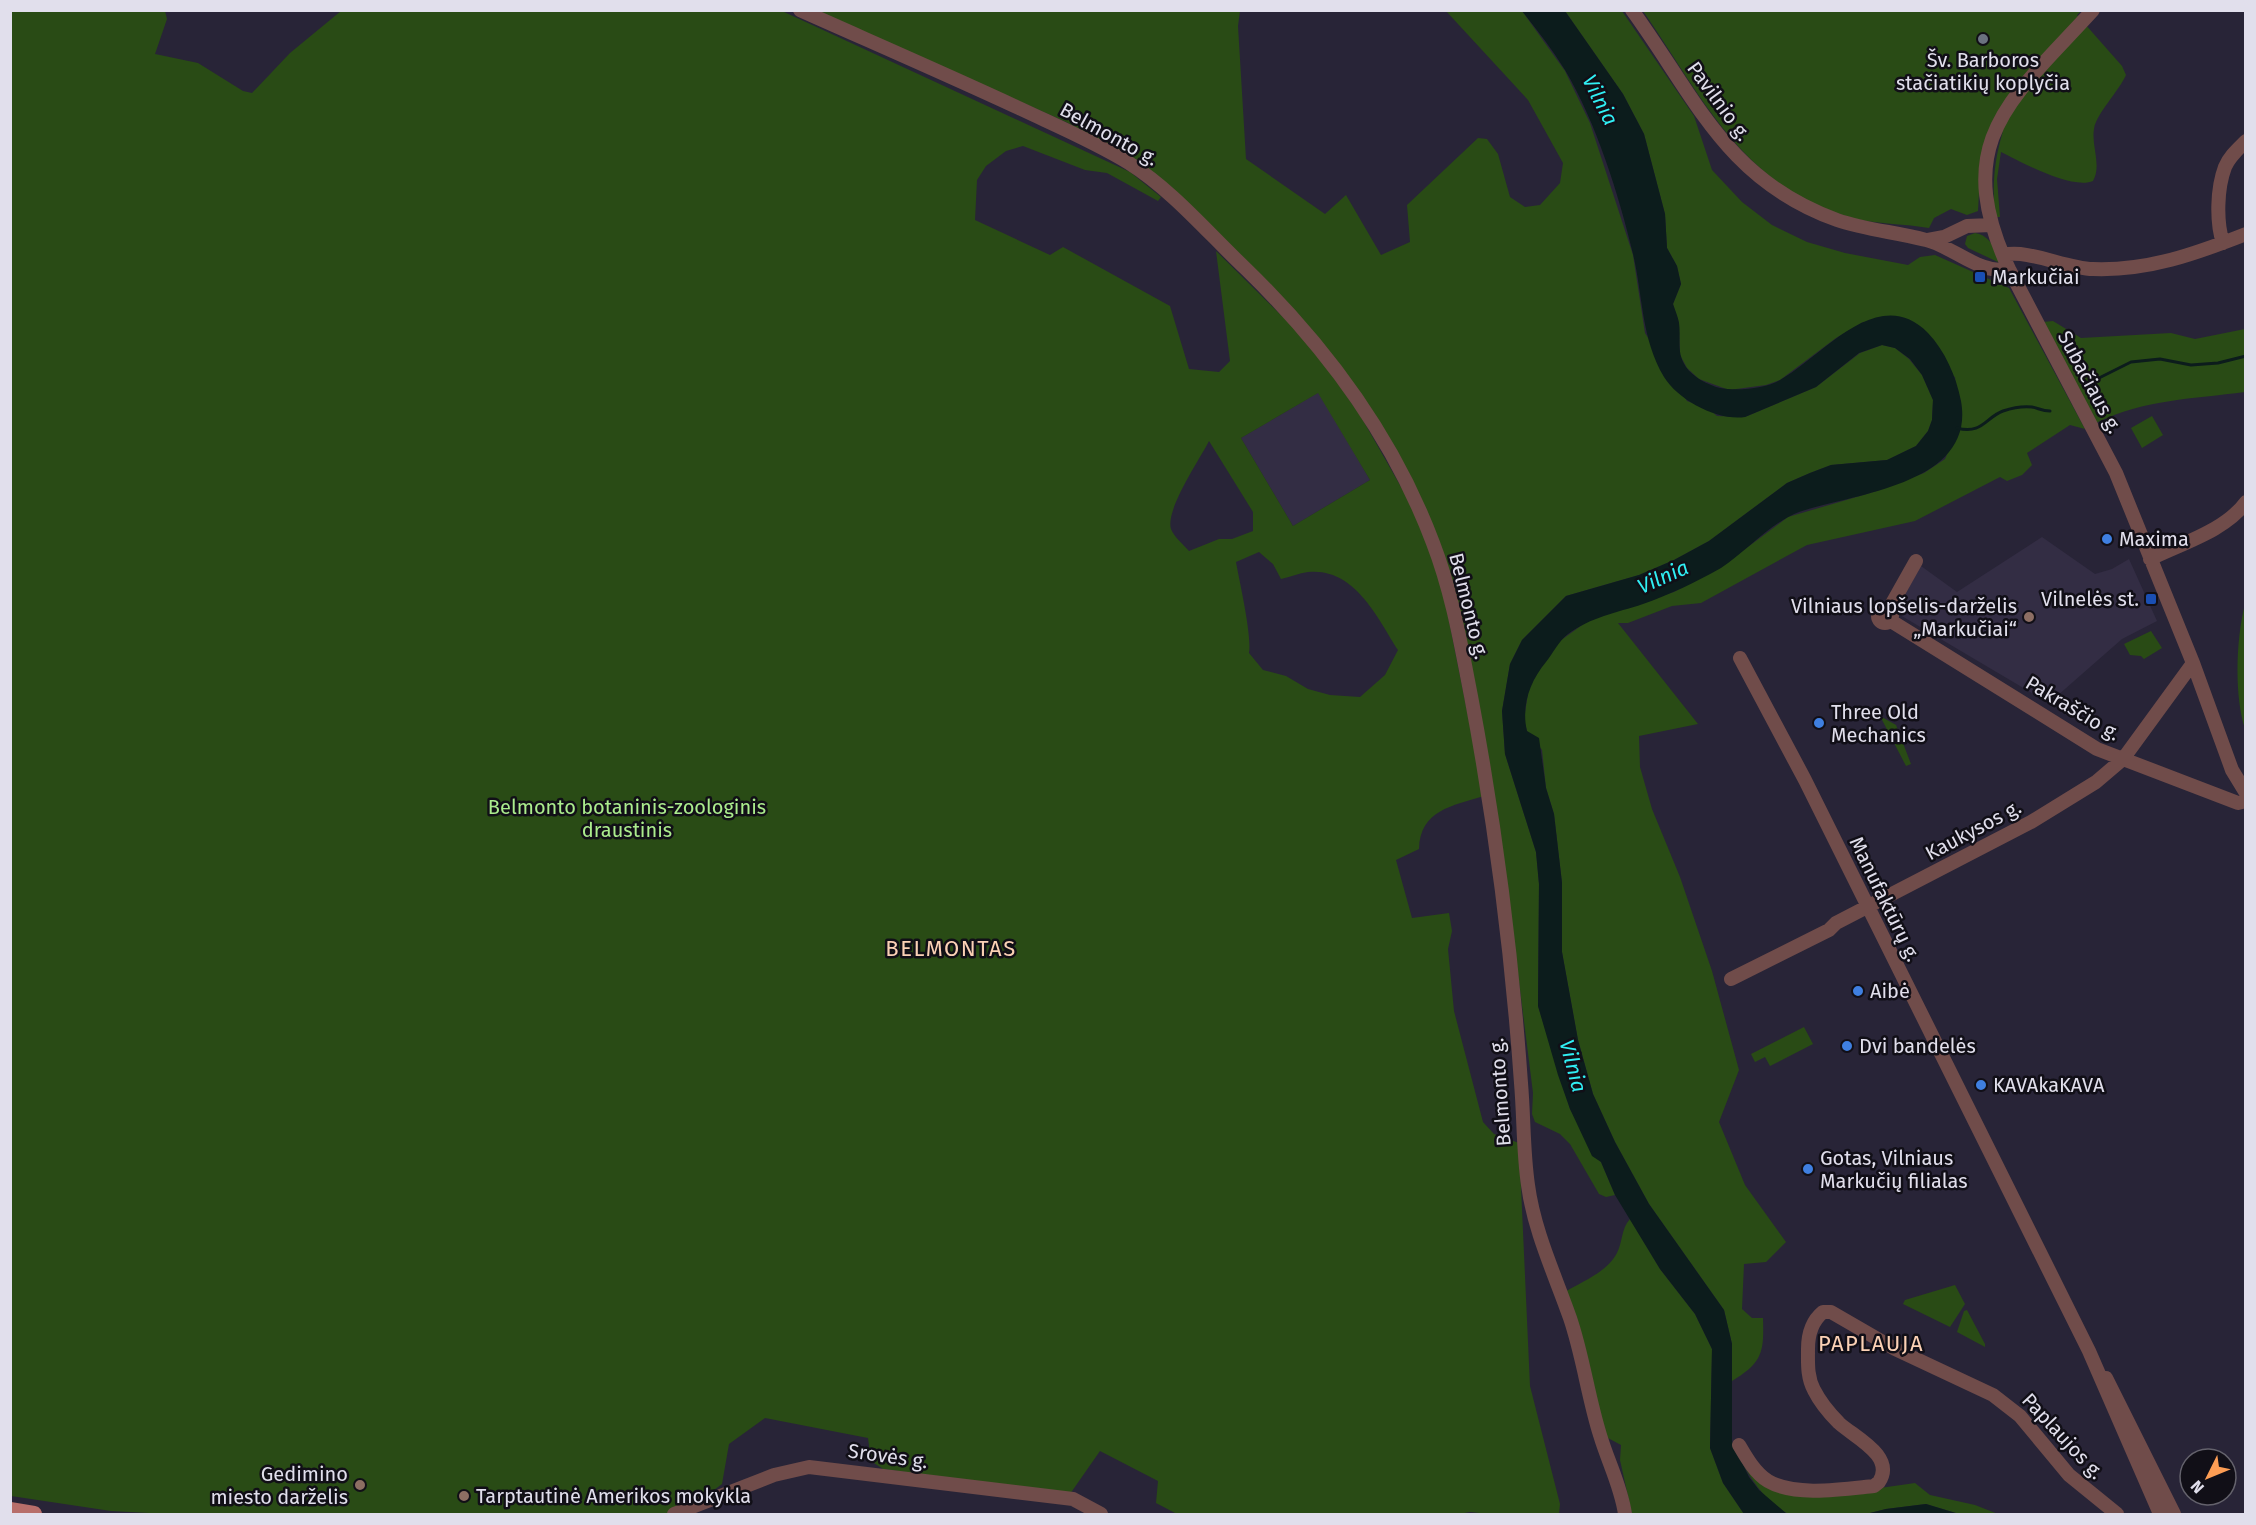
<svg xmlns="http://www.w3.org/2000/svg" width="2256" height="1525" font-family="'Fira Sans',sans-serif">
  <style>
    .built { fill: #332d44 }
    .green { fill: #294b15; fill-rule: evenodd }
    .water { fill: #0c1c1c }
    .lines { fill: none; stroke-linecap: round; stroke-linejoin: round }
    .stream { stroke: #0c1c1c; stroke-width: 3 }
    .minor { stroke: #704c4a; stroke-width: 14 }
    .major { stroke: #b76e6a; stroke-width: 16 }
    .worship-dot { fill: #6b7280; stroke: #110f17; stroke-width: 2 }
    .transit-dot { fill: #1a4fb4; stroke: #110f17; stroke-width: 2 }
    .shop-dot { fill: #3f7fe0; stroke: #110f17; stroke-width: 2 }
    .education-dot { fill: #8d6e63; stroke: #110f17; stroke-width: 2 }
    .labels { text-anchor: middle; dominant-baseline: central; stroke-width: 5; stroke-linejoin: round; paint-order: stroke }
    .poi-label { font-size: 20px; fill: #e1dfec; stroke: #110f17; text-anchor: start }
    .street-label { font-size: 20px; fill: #e1dfec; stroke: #110f17 }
    .park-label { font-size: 20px; fill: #abec8d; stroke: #110f17 }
    .water-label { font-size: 21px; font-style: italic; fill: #30eff4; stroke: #110f17 }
    .quarter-label { font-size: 22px; letter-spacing: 1.5px; fill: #fbd1b5; stroke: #110f17 }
  </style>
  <rect width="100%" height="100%" fill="#282437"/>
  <path class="built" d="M1319 392 1370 480 1293 526 1241 438Z
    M2042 537 2095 574 2112 569 2129 559 2157 621 2122 639 2049 703 1895 612 1921 566 1957 592Z"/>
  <path class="green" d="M10 11H165L167 19 155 54 198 63 243 91 252 93 290 53 341 11H782L1130 172 1161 197 1158 201 1107 173 1085 170 1023 146 1006 151 986 166 977 180 975 220 1050 255 1063 247 1170 306 1189 369 1219 372 1230 361 1216 251 1294 328 1329 371 1360 415 1413 508 1430 548 1443 591 1484 796C1452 806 1420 810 1419 849L1396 860 1412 918 1449 913 1452 931 1448 949 1454 1011 1483 1122 1494 1134 1519 1143 1530 1386 1560 1504 1559 1514H1489L1470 1512 1459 1514H1177L1156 1503 1158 1481 1100 1451 1070 1494 883 1469 871 1461 868 1438 765 1418 729 1444 722 1484 690 1508 674 1514H168L111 1511 11 1496ZM1318 393 1370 480 1293 526 1241 438ZM1209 441 1253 512V531L1232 539H1219L1189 551C1184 545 1174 537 1171 529 1165 510 1200 459 1209 441ZM1259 552 1273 564 1281 579C1290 577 1299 573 1308 572 1355 567 1378 619 1398 650L1385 675 1360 697 1330 695 1308 689 1286 676 1263 670 1249 653C1252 636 1240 584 1236 562Z
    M817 11H1240L1238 26 1246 159 1325 214 1346 195 1381 255 1410 242 1407 205 1478 138 1487 139 1498 154 1510 197 1525 207 1540 205 1560 183 1563 163 1528 100 1446 11H1522L1565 71 1590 123 1633 255 1645 333 1687 401 1709 409 1717 416 1745 417 1816 387 1860 353 1882 345 1895 348 1909 359 1922 375 1933 400 1932 420 1928 431 1916 446 1887 460 1831 465 1810 473 1787 483 1709 541 1674 560 1639 575 1566 596 1522 640 1510 664 1502 711 1505 754 1536 852 1539 884 1538 1006 1570 1109 1601 1162 1615 1195 1606 1197 1599 1194 1570 1144 1560 1134 1535 1122 1532 1114 1533 1093 1510 910 1454 591 1364 400 1194 208 1139 161 1066 122Z
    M1565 11H1622L1694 116 1712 170 1742 202 1772 225 1807 242 1845 253 1908 265 1920 257 1935 255 2009 288 2085 429 2070 425 2027 453 2032 465 2022 475 2007 481 2000 477 1915 521 1807 545 1701 603 1672 606 1628 623H1618L1698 724 1639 736 1640 767 1652 809 1680 877 1712 971 1739 1070 1719 1122 1745 1185 1786 1242 1766 1262 1744 1264 1742 1309 1752 1318H1763C1764 1352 1763 1362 1732 1381V1344L1724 1310 1649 1204 1615 1142 1593 1094 1578 1040 1562 952V883L1554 814 1546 788 1542 750 1527 731 1524 720 1529 686 1557 643 1592 618 1674 592 1721 567 1788 517 1877 491 1924 473 1945 459 1961 423 1955 377 1863 322 1836 338 1780 380 1766 385 1729 390 1699 379 1687 368 1680 355 1679 323 1673 304 1681 284 1677 266 1667 248 1665 214 1644 134 1623 94Z
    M1643 11H2081L2077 15 2122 66 2126 75C2119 91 2096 114 2094 129 2091 146 2102 165 2093 181 2072 190 2021 162 2001 152L1997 179 2000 217H1995C1992 186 1994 161 2003 131L1980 174 1978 211 1967 215 1951 209 1934 218 1929 228C1905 224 1880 224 1856 219 1744 191 1702 96 1643 11Z
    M1975 233C1990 235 1996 250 2000 263L1968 248 1965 244 1967 236Z
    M2053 321 2081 338 2171 333 2195 339 2245 329V392C2193 399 2145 399 2096 423L2043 322Z
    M2152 416 2163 435 2142 448 2131 428Z
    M2245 604 2246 729H2245C2234 695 2236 639 2245 604Z
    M2151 631 2162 648 2144 659 2141 656 2130 655 2124 644Z
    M1880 716 1896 725 1911 764 1906 766Z
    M1804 1027 1813 1044 1770 1066 1765 1057 1755 1062 1751 1054Z
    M1630 1219 1660 1269 1695 1314 1712 1349 1710 1448 1723 1483 1744 1514H1632L1620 1460 1621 1445 1606 1437 1565 1292C1583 1281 1607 1272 1617 1253 1623 1241 1621 1229 1630 1219Z
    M1955 1285 1965 1304 1950 1327 1903 1304 1905 1300Z
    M1967 1310 1985 1344V1347L1957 1332 1964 1311Z
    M1732 1442 1762 1480 1866 1490 1915 1483 1930 1495 1975 1505 1998 1514H1959L1926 1504 1886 1509 1866 1514H1788C1759 1497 1746 1471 1732 1442Z"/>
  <path class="water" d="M1522 11H1565L1623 94 1644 134 1665 214 1667 248 1677 266 1681 284 1673 304C1675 310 1678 317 1679 323 1681 339 1676 352 1686 367 1693 377 1708 385 1720 388 1737 391 1765 389 1780 380 1822 357 1878 282 1928 333 1945 351 1956 376 1961 401 1976 485 1854 493 1799 512 1770 523 1747 551 1721 568 1696 582 1669 595 1643 604 1616 613 1591 617 1568 634 1558 642 1554 652 1546 662 1530 681 1521 706 1527 731L1539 738 1546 788 1554 814 1562 883V952L1578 1040 1593 1094 1615 1142 1649 1204 1724 1310 1732 1344V1442L1749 1477 1759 1490 1787 1514H1744L1723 1483 1710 1448 1712 1349 1695 1314 1660 1269 1615 1195 1601 1162 1592 1156 1570 1109 1558 1075 1538 1006 1539 884 1536 852 1505 754 1502 711 1510 664 1522 640 1566 596 1639 575 1674 560 1709 541 1787 483 1810 473 1831 465 1887 460 1916 446 1928 431 1932 420 1933 400 1922 375 1910 359 1895 348 1882 345 1859 353 1816 387 1745 417C1718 421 1679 401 1664 377 1641 338 1643 296 1633 254 1619 195 1596 122 1565 70 1552 49 1537 30 1522 11Z
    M1926 1504 1959 1514H1866L1886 1509Z"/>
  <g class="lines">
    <path class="stream" d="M2097 379 2131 362 2160 359 2191 365 2218 363 2246 356
      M1957 428C1982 435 1986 417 2003 411 2012 408 2023 406 2032 407 2038 408 2042 411 2050 411"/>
    <path class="minor" d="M800 10C874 43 948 75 1021 109 1057 126 1095 142 1129 163 1173 191 1208 233 1246 269 1325 346 1394 439 1433 543 1452 592 1461 645 1471 696 1495 823 1512 954 1521 1083 1524 1118 1523 1151 1528 1185 1534 1231 1555 1275 1570 1318 1583 1356 1588 1397 1600 1435 1608 1462 1621 1486 1625 1514
      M1632 10C1696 98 1726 180 1837 220 1866 230 1896 232 1926 240 1952 246 1982 276 2009 269
      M2093 10C2012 99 1949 140 2009 269L2116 473 2193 663 2232 770 2246 793
      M1928 240 1944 237 1967 226 1991 225
      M2223 243C2216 222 2217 188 2225 167 2229 157 2238 149 2246 141
      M2003 255C2029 249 2064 268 2093 269 2148 271 2195 254 2246 234
      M2150 559C2182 543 2225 531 2246 502
      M1878 616a7 7 0 1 1 14 0a7 7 0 1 1-14 0Z
      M1889 609 1916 561
      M1891 621 2097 749 2238 803 2246 801
      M1740 658 1805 780 2089 1351 2160 1514
      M1731 979 1829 930 1836 923 2031 822 2096 782 2123 759 2193 663
      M2106 1378 2174 1514
      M1739 1445C1746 1457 1755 1473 1768 1481 1795 1497 1844 1489 1874 1486L1879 1482C1896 1456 1854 1437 1839 1423 1830 1414 1820 1402 1814 1390 1807 1377 1808 1363 1808 1349 1808 1335 1812 1321 1823 1312H1831L1895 1349 1993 1395 2020 1416 2069 1475 2117 1514
      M674 1514 774 1475 809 1467 1073 1499 1101 1514"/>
    <path class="major" d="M10 1510 34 1514"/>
  </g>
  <circle class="worship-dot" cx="1983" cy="39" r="6"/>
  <g class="transit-dot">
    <rect x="1974" y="271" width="12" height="12" rx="3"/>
    <rect x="2145" y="593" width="12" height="12" rx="3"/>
  </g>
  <g class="shop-dot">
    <circle cx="2107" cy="539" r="6"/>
    <circle cx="1819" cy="723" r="6"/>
    <circle cx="1858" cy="991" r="6"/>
    <circle cx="1847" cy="1046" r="6"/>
    <circle cx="1981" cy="1085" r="6"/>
    <circle cx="1808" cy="1169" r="6"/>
  </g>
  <g class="education-dot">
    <circle cx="2029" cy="617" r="6"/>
    <circle cx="360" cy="1485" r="6"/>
    <circle cx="464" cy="1496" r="6"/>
  </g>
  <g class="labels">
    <g class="poi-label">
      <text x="1983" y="60" text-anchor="middle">Šv. Barboros<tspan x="1983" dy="23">stačiatikių koplyčia</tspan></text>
      <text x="1992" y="277">Markučiai</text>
      <text x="2119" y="539">Maxima</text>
      <text x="2139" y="599" text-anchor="end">Vilnelės st.</text>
      <text x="2017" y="606" text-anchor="end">Vilniaus lopšelis-darželis<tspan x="2017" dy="23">„Markučiai“</tspan></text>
      <text x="1831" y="712">Three Old<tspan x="1831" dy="23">Mechanics</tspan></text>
      <text x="1870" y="991">Aibė</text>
      <text x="1859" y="1046">Dvi bandelės</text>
      <text x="1993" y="1085">KAVAkaKAVA</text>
      <text x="1820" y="1158">Gotas, Vilniaus<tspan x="1820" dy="23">Markučių filialas</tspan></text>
      <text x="348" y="1474" text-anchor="end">Gedimino<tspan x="348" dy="23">miesto darželis</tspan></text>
      <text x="476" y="1496">Tarptautinė Amerikos mokykla</text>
    </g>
    <g class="street-label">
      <text transform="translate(1719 101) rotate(54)">Pavilnio g.</text>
      <text transform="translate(1109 134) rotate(29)">Belmonto g.</text>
      <text transform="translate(2090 382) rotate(62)">Subačiaus g.</text>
      <text transform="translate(1469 606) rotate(76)">Belmonto g.</text>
      <text transform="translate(2073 708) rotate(31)">Pakraščio g.</text>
      <text transform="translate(1973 830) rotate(-28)">Kaukysos g.</text>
      <text transform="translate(1885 899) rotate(64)">Manufaktūrų g.</text>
      <text transform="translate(1500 1092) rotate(-94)">Belmonto g.</text>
      <text transform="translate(2063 1436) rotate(47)">Paplaujos g.</text>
      <text transform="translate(888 1456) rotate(8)">Srovės g.</text>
    </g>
    <g class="park-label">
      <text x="627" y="807">Belmonto botaninis-zoologinis<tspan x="627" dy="23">draustinis</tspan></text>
    </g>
    <g class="water-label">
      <text transform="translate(1600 100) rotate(63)">Vilnia</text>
      <text transform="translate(1663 577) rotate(-24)">Vilnia</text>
      <text transform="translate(1573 1066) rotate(75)">Vilnia</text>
    </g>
    <g class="quarter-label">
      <text x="951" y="948">BELMONTAS</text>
      <text x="1871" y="1343">PAPLAUJA</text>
    </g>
  </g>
  <rect width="2256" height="1525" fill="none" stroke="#e1dfec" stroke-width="24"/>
  <g transform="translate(2208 1477) rotate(227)"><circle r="28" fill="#110f17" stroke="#64626c" stroke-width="1.5"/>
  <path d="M0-4.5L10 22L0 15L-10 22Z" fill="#fd9d54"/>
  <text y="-9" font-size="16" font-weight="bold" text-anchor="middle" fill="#e1dfec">N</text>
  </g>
</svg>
